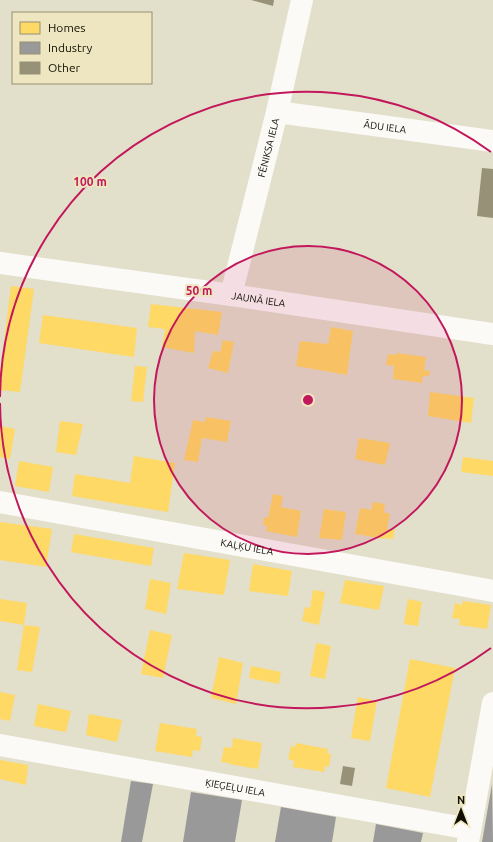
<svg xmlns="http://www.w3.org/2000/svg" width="493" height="842" font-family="Ubuntu,sans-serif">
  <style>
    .homes { fill: #ffd966 }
    .industry { fill: #999 }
    .building { fill: #979277 }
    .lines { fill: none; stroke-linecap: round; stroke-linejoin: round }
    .minor { stroke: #fbfaf7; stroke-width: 22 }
    .ring { fill: none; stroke: #c2185b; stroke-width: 2 }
    .labels { text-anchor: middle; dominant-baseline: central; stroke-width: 4; stroke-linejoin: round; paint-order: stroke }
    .street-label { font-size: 10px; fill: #110e03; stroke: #ede6c0 }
    .centre { fill: #c2185b; stroke: #ede6c0; stroke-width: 2 }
    .ring-label { font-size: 12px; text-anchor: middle; font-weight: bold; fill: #c2185b; stroke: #ede6c0; stroke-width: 4; stroke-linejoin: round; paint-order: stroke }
  </style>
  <rect width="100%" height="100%" fill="#e2dfca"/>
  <path class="homes" d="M11 286 34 289 20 392 0 390V373Z
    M151 304 222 312 218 335 195 331 194 353 162 347 165 329 148 327Z
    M43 315 137 328 134 357 39 343Z
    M331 327 353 331 347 375 296 366 300 341 328 344Z
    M223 340 234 342 228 373 208 368 213 351 220 352Z
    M396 353 426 357 424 370 430 371 429 376H423L422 383 393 379 394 366 386 365 388 354 396 355Z
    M135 366 147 367 143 402 131 401Z
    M430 392 474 398 471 423 428 416Z
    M206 417 231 421 227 442 202 438 198 462 184 460 193 420 205 422Z
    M60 421 83 424 76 455 56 452Z
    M0 426 15 429 10 459 0 457Z
    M359 438 390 443 385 465 355 459Z
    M134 456 175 463 168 512 72 496 75 474 130 483Z
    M463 457 493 461V476L461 472Z
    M19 461 53 467 49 492 15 486Z
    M273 494 283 496 281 507 301 511 297 537 266 531 267 526 263 525 264 517 268 518Z
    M373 502 385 504 384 512 390 514 387 529 395 530 393 539 385 538V539L355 534 360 508 371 510Z
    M324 509 346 512 342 540 319 538Z
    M0 522 52 529 46 567 0 560Z
    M74 534 154 548 151 566 71 552Z
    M184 553 230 560 224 595 177 589Z
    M253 564 292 571 288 596 249 591Z
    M150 579 171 583 166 614 145 609Z
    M345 580 384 586 379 610 340 603Z
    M313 590 325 592 319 625 302 621 305 607 310 608Z
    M0 599 27 603 24 625 0 621Z
    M408 599 422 602 418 626 404 624Z
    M463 601 491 605 487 629 459 625 460 619 452 618 455 603 462 605Z
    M24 625 40 627 32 672 17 670Z
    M150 630 172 635 163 678 141 674Z
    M316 643 331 646 325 679 310 676Z
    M219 657 243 663 236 704 211 698Z
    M410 659 455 668 430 797 386 788Z
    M251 666 281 672 279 684 249 678Z
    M0 692 15 695 10 721 0 719Z
    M358 697 377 701 370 741 351 738Z
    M38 704 71 711 66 732 34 726Z
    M89 714 122 720 117 742 86 735Z
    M160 723 197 729 196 736 202 737 200 751 193 750 192 757 155 751Z
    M233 738 262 743 258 769 229 764V763L221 762 224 747 232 748Z
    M296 743 328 749 327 753 331 754 329 767 325 766 324 772 293 767 294 761 288 759 291 746 295 747Z
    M0 760 28 765 26 785 0 779Z"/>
  <path class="industry" d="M131 781 153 784 142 842H121Z
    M492 784 493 842H482Z
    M191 792 242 800 235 842H183Z
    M281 807 336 817 332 842H275Z
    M376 824 423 833 421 842H373Z"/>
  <path class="building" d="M251 0H274L273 6Z
    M482 168 493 169V218L477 216Z
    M343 766 355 768 352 786 340 784Z"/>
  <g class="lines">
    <g class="minor">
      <path id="s1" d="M277 112 493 141"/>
      <path id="s2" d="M0 263 231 295 493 334"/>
      <path id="s3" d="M231 295 277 112 302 0"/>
      <path id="s4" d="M0 502 493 591"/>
      <path id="s5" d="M0 745 470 829"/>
      <path d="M468 842 493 703"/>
    </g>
  </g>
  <circle cx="308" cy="400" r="154" fill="#c2185b" fill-opacity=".12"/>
  <g class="ring">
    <circle cx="308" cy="400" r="154"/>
    <path d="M491 648A308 308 0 0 1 0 403M0 397A308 308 0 0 1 491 152"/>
  </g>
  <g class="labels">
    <g class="street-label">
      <text stroke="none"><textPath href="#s1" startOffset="109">ĀDU IELA</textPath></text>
      <text stroke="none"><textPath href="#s3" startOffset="152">FĒNIKSA IELA</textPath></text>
      <text stroke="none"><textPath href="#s2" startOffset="261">JAUNĀ IELA</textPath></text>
      <text stroke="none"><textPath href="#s4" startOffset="251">KAĻĶU IELA</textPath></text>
      <text stroke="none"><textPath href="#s5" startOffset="239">ĶIEĢEĻU IELA</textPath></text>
    </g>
  </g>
  <circle cx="308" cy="400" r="6" class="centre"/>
  <g class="ring-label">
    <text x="90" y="186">100 m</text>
    <text x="199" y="295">50 m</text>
  </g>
  <rect x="12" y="12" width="140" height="72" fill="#ede6c0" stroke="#959074"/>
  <rect x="20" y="22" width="20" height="12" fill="#ffd966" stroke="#959074"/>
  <text x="48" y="32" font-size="12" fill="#110e03">Homes</text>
  <rect x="20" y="42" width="20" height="12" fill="#999999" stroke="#959074"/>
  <text x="48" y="52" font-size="12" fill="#110e03">Industry</text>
  <rect x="20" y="62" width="20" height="12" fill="#979277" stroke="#959074"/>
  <text x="48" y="72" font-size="12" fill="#110e03">Other</text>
  <g transform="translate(461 810)" stroke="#ede6c0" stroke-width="3" paint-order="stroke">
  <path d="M0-3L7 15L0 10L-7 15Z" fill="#110e03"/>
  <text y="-6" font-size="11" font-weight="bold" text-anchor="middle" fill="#110e03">N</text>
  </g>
</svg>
